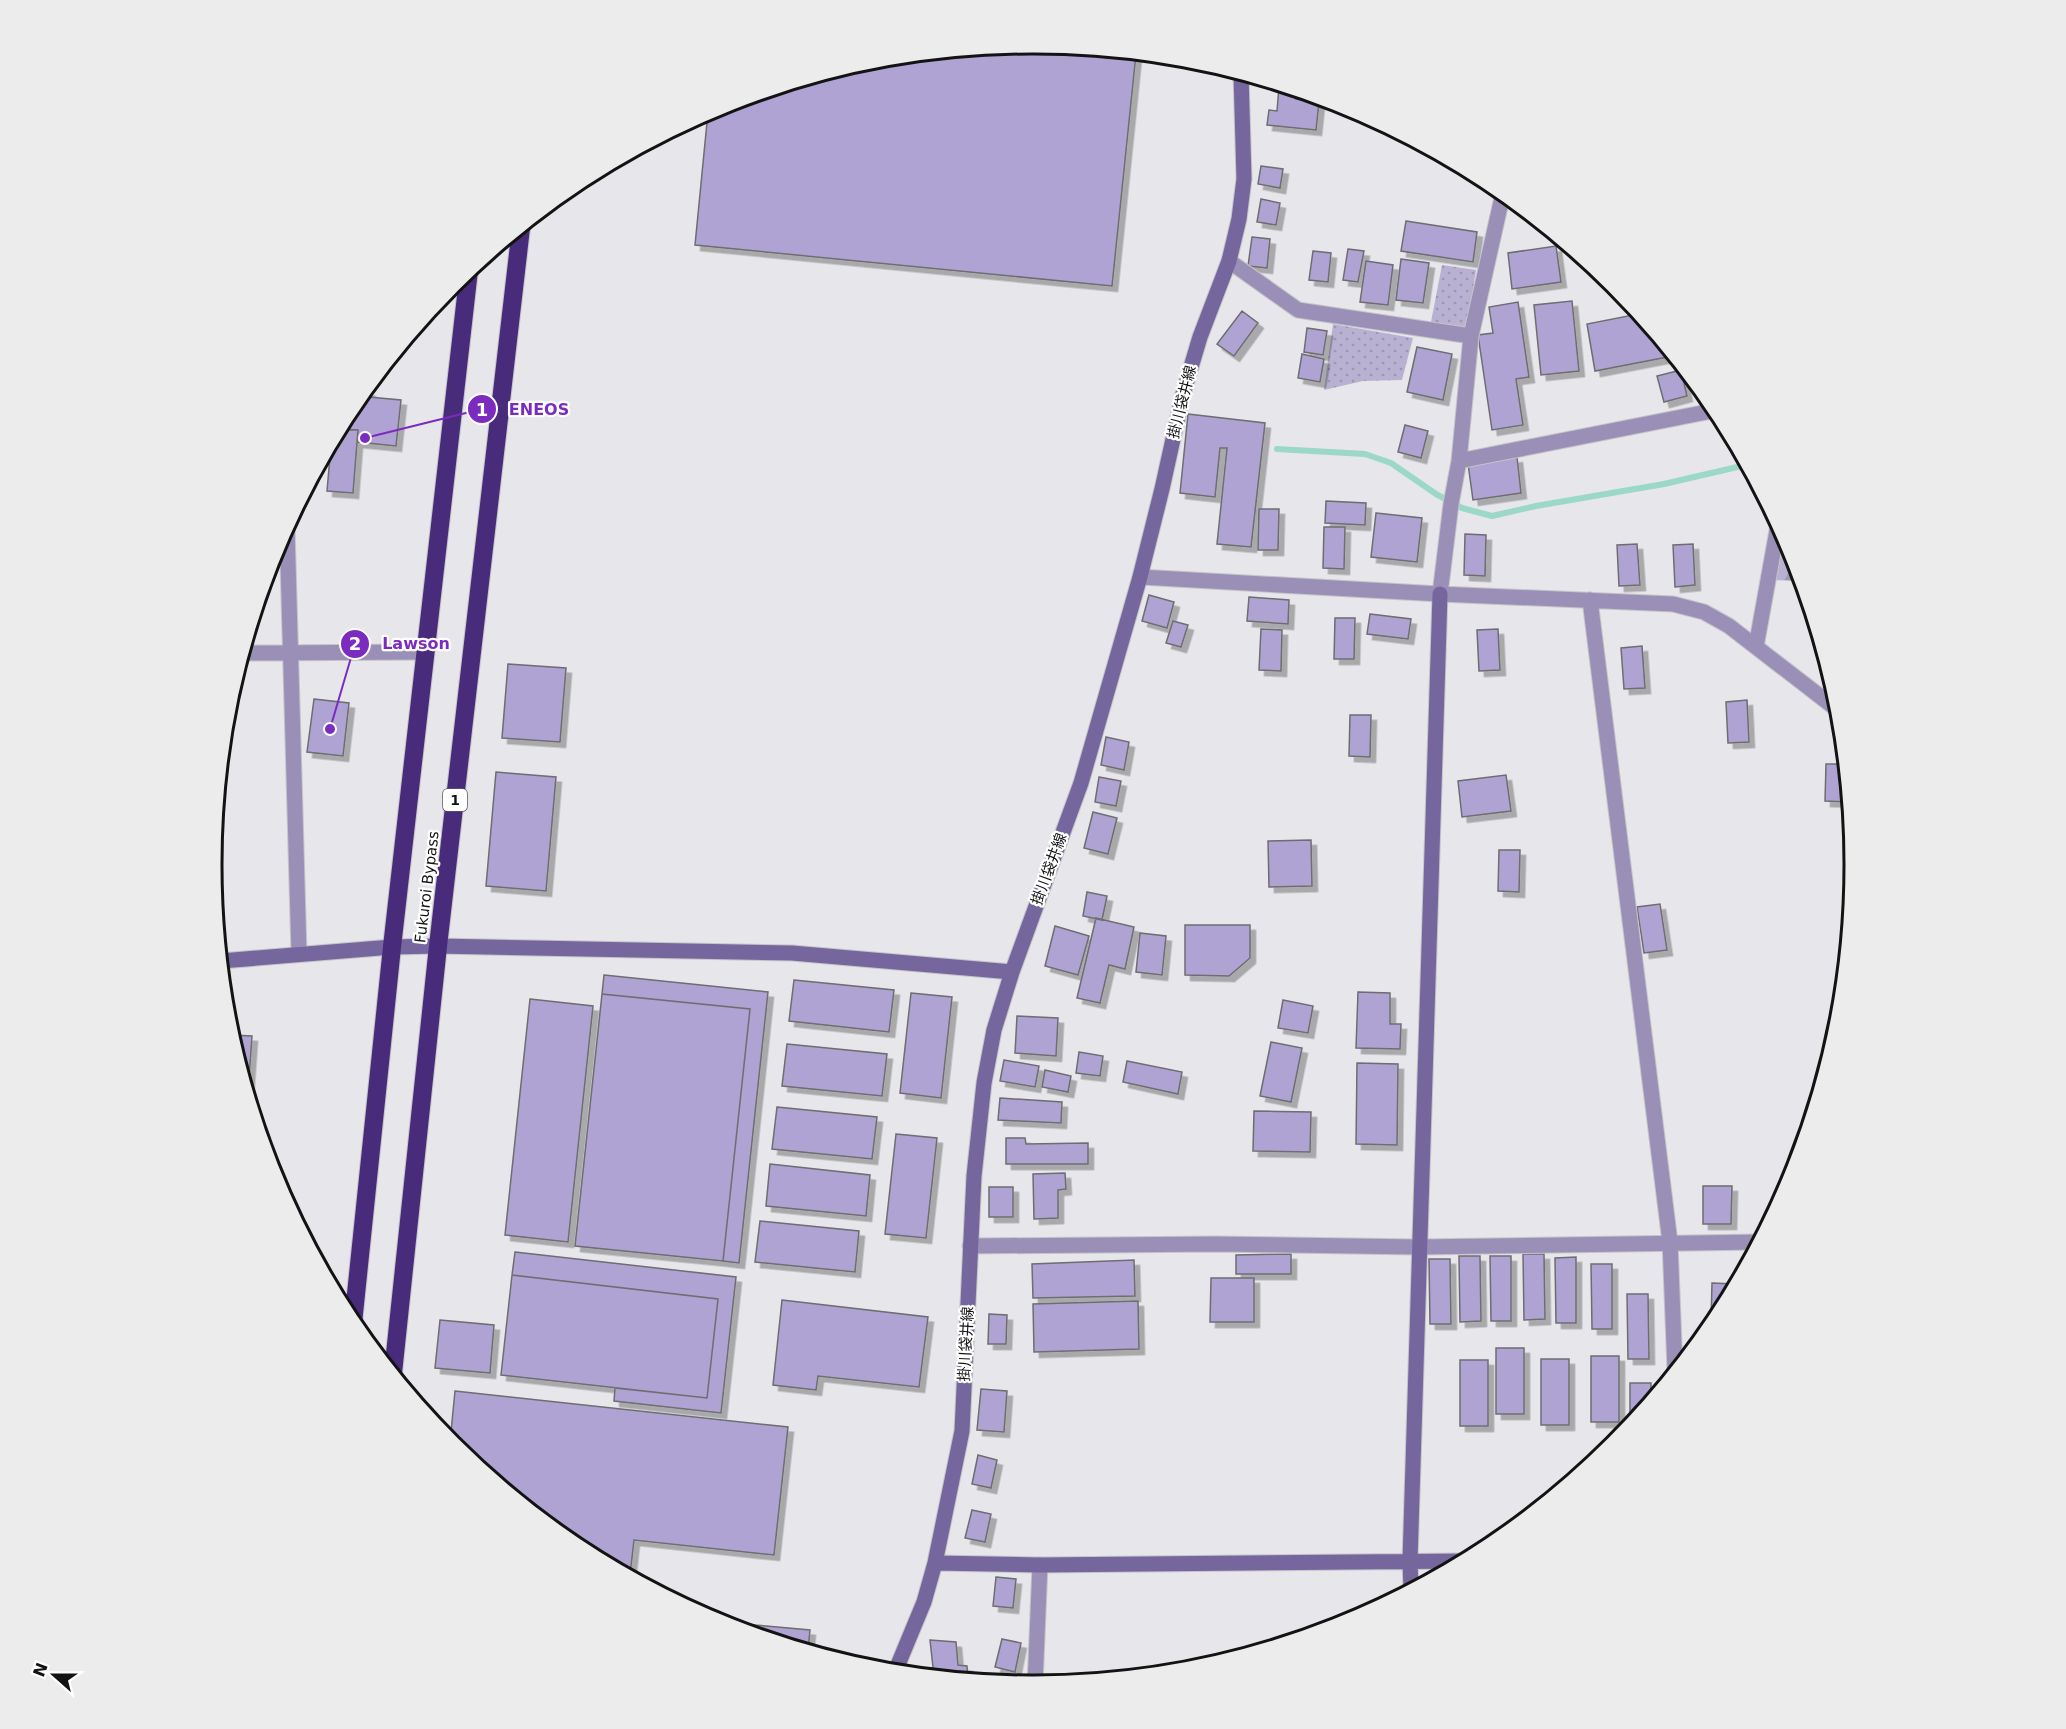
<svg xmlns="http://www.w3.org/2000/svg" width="2066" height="1729" font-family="'DejaVu Sans','Noto Sans JP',sans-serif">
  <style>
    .grass { fill: url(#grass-dots) }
    .forest { fill: url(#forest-firs) }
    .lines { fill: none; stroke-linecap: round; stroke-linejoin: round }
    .stream { stroke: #9bd8c6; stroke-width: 6 }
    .building { fill: #aea3d2; stroke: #6e6d71; stroke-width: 1.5; filter: url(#shadow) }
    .street-casing { stroke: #c5c4c8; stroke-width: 17 }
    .secondary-casing { stroke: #c5c4c8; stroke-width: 17 }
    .highway-casing { stroke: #c5c4c8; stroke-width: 20 }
    .street { stroke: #9a90b7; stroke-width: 15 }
    .secondary { stroke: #75669e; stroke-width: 15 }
    .highway { stroke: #482b7a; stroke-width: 18 }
    .labels { text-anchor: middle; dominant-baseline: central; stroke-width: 4.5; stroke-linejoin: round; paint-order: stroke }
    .shield { fill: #fff; stroke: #5a5a5a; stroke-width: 1.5 }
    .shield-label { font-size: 14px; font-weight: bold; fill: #131314 }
    .street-label { font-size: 15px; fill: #131314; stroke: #fff }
    .rim { fill: none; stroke: #131314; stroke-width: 3 }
    .leader { fill: none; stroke: #7b2cbf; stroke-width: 2 }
    .callout-dot { fill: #7b2cbf; stroke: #fff; stroke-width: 2 }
    .mark-label { font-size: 18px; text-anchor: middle; font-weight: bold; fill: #fff }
    .callout-label { font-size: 16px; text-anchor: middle; font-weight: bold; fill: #7b2cbf; stroke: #fff; stroke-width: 4.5; stroke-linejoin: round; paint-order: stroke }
  </style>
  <defs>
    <pattern id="grass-dots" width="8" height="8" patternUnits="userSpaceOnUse" patternTransform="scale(1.5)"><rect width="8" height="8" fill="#b9b1d2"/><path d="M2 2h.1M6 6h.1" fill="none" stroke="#9e97b3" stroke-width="1.8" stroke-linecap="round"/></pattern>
    <pattern id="forest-firs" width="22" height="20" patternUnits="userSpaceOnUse" patternTransform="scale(1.5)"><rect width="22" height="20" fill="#b9b1d2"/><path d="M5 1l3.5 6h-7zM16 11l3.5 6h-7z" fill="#9e97b3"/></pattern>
    <filter id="shadow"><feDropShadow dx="5.5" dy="5.5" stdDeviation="0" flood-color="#0004"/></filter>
  </defs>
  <rect width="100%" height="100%" fill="#e7e6ea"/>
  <path class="grass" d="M1442 265 1476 270 1467 328 1431 322Z
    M1333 324 1413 338 1402 380 1363 381 1324 390Z"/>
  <path class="forest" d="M1783 534 1792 551 1801 581 1768 580Z"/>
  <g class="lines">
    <path class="stream" d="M1277 449 1365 454 1391 463 1436 494 1462 508 1492 516 1536 506 1664 484 1746 465"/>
  </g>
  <path class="building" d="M1033 44 1136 54 1112 286 695 245 708 112 719 106 873 59Z
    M1279 87 1297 91 1296 99 1319 102 1316 130 1267 125 1269 110 1277 111Z
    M1261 166 1283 169 1280 188 1258 184Z
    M1261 199 1280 203 1276 225 1257 222Z
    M1406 221 1477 232 1473 262 1401 251Z
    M1252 237 1270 239 1267 268 1248 266Z
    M1556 246 1561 282 1512 289 1508 253Z
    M1348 249 1364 251 1358 282 1343 280Z
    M1313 251 1331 253 1328 282 1309 280Z
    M1401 259 1429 263 1423 303 1396 300Z
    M1366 261 1393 265 1388 305 1360 302Z
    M1572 301 1579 371 1541 375 1534 305Z
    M1518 302 1529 377 1516 379 1523 425 1492 430 1478 335 1493 333 1489 307Z
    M1242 311 1258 323 1234 356 1217 344Z
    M1638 314 1673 356 1595 371 1587 324Z
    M1307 328 1327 331 1323 355 1304 352Z
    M1417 347 1452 354 1443 400 1407 392Z
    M1302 354 1324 359 1320 382 1298 378Z
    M1681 370 1687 396 1664 402 1657 376Z
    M365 390 370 391 369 397 401 400 396 446 357 442 358 430H349L351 407Z
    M1188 414 1265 423 1251 547 1217 544 1227 448H1220L1215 497 1180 493Z
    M1405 425 1428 431 1421 458 1398 452Z
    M339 429 358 430 353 493 327 491 331 445Z
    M1517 457 1521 493 1473 500 1468 464Z
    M1326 501 1366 503 1365 525 1325 523Z
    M1259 509H1279L1278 550H1258Z
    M1376 513 1422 518 1417 562 1371 557Z
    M1324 527H1345L1344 569 1323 568Z
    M1465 534 1486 535 1485 576 1464 575Z
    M1637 544 1640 585 1619 586 1617 545Z
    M1693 544 1695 585 1675 587 1673 545Z
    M1149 595 1174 602 1167 628 1142 621Z
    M1249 597 1289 600 1288 624 1247 621Z
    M1370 614 1411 619 1408 639 1367 634Z
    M1335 618H1355L1354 659H1334Z
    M1173 621 1188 625 1181 647 1166 643Z
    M1261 629 1282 630 1281 671 1259 670Z
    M1498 629 1500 670 1479 671 1477 630Z
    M1642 646 1645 688 1624 689 1621 648Z
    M508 664 566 668 560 742 502 738Z
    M314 699 349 703 343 756 307 752Z
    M1747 700 1749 742 1728 743 1726 702Z
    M1350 715H1371L1370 757 1349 756Z
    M1106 737 1129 742 1124 770 1101 765Z
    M1826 764H1844L1848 802 1825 801Z
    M496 772 556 777 546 891 486 886Z
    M1506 775 1511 811 1462 817 1458 781Z
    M1099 777 1121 781 1116 806 1095 802Z
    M1093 812 1117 818 1108 854 1084 848Z
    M1311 840 1312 886 1269 887 1268 841Z
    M1499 850H1520L1519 892 1498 891Z
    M1087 892 1107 896 1102 920 1083 916Z
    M1660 904 1667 950 1644 953 1637 907Z
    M1096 918 1134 927 1125 969 1109 965 1100 1003 1077 998Z
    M1185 925H1250V958L1229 976 1185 975Z
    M1055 926 1089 936 1078 975 1045 966Z
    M1140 933 1166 936 1162 975 1136 972Z
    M604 975 768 992 739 1263 723 1261 750 1009 602 994Z
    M794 980 894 990 889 1032 789 1021Z
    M1358 992 1390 993V1024H1401L1400 1049 1356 1048Z
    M911 993 952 997 941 1098 900 1093Z
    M602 994 750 1009 723 1261 575 1246Z
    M530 999 593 1006 568 1242 505 1235Z
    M1283 1000 1313 1006 1308 1033 1278 1028Z
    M1017 1016 1058 1018 1056 1056 1015 1053Z
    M231 1035 252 1036 248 1092Z
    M1271 1042 1302 1048 1291 1102 1260 1096Z
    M787 1044 887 1054 882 1096 782 1086Z
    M1079 1052 1103 1056 1100 1076 1076 1073Z
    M1004 1060 1039 1066 1035 1087 1000 1081Z
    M1127 1061 1182 1072 1178 1094 1123 1082Z
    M1357 1063 1398 1064 1397 1145 1356 1144Z
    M1045 1070 1071 1076 1068 1092 1042 1087Z
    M1000 1098 1062 1102 1061 1123 998 1120Z
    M777 1107 877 1117 872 1159 772 1149Z
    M1254 1111 1311 1112 1310 1152 1253 1151Z
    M896 1134 937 1138 926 1238 885 1234Z
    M1006 1138H1025L1026 1144 1088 1143V1164H1006Z
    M770 1164 870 1175 866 1216 766 1206Z
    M1065 1173 1066 1189 1058 1190V1218L1034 1219 1033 1174Z
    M1703 1186H1732L1731 1224H1703Z
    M989 1187H1013V1217H989Z
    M760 1221 859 1231 855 1272 755 1262Z
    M515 1252 736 1277 721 1413 614 1401 615 1388 707 1398 718 1299 512 1275Z
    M1291 1254V1274H1236V1255Z
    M1523 1254H1544L1545 1319 1524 1320Z
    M1459 1256H1480L1481 1321 1460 1322Z
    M1490 1256H1511V1321H1491Z
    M1576 1257V1323H1556L1555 1258Z
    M1429 1259H1450L1451 1324H1430Z
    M1134 1260 1135 1296 1033 1298 1032 1264Z
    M1591 1264H1612V1329H1592Z
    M512 1275 718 1299 707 1398 501 1375Z
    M1211 1278H1254V1322H1210Z
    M1712 1283 1735 1284 1715 1321H1711Z
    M1627 1294H1648L1649 1359H1628Z
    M782 1300 928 1317 919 1387 818 1376 816 1390 773 1385Z
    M1138 1301 1139 1349 1034 1352 1033 1304Z
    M989 1314 1007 1315 1006 1344H988Z
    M440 1320 494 1325 490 1373 435 1368Z
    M1496 1348H1524V1414H1496Z
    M1591 1356H1619V1422H1591Z
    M1541 1359H1569V1425H1541Z
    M1460 1360H1488V1426H1460Z
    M1630 1383H1651V1400L1630 1425Z
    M981 1389 1007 1391 1004 1432 977 1430Z
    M455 1391 788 1427 774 1555 634 1540 630 1575H629L577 1547 452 1445 450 1442Z
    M978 1455 997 1460 991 1488 972 1484Z
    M972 1510 991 1514 985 1542 965 1538Z
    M996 1577 1016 1579 1013 1608 993 1606Z
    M716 1621 755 1625V1634L719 1623Z
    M755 1625 810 1630 808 1650 755 1634Z
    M1002 1639 1021 1643 1015 1672 995 1667Z
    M930 1640 956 1642 958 1665 967 1666 968 1679 934 1676Z"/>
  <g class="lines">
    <defs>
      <path id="street" d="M1229 261 1298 310 1471 336
        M1459 461 1717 410
        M287 527 299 954
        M1140 577 1440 594 1673 604 1704 612 1729 626 1839 711
        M1440 594 1451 504 1459 461 1471 336 1503 193
        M1590 600 1670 1242 1675 1370
        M1756 647 1778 525
        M243 653 425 652
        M970 1246 1216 1244 1418 1247 1758 1242
        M1035 1685 1040 1565"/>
      <path id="secondary" d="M221 961 392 947 438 946 792 953 1012 972
        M935 1563 1040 1565 1463 1561
        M1411 1589 1410 1561 1440 594
        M895 1672 924 1602 935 1563 962 1431 974 1176 984 1083 994 1030 1012 972 1081 783 1140 577 1162 489 1183 394 1200 337 1229 261 1239 219 1244 179 1241 74"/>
      <path id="highway" d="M353 1323 392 947 469 270
        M393 1373 438 946 521 228"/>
    </defs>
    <use href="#street" class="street-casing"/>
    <use href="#secondary" class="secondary-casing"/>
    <use href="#highway" class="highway-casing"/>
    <use href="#street" class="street"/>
    <use href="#secondary" class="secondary"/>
    <use href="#highway" class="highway"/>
  </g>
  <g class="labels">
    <rect class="shield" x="443" y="789" width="24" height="22" rx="4.5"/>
    <g class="shield-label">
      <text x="455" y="800">1</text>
    </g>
    <g class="street-label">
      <text transform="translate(1182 402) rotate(-76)">掛川袋井線</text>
      <text transform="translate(1049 869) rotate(-70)">掛川袋井線</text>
      <text transform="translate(427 887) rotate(-83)">Fukuroi Bypass</text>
      <text transform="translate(966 1344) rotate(-87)">掛川袋井線</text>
    </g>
  </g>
  <path d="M0 0H2066V1729H0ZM1032 54H1034A810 810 0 0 1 1844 864V865A810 810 0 0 1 1034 1675H1032A810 810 0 0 1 222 865V864A810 810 0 0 1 1032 54Z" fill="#ececec" fill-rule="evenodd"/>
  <path class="rim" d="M1032 54H1034A810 810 0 0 1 1844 864V865A810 810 0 0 1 1034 1675H1032A810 810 0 0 1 222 865V864A810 810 0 0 1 1032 54Z"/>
  <path class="leader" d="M365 438L482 409M330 729L355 644"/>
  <g class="callout-dot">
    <circle cx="365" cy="438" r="6"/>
    <circle cx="330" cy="729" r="6"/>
    <circle cx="482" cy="409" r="15"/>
    <circle cx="355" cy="644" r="15"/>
  </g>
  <g class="mark-label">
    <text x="482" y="416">1</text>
    <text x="355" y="650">2</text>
  </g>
  <g class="callout-label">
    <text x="539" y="415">ENEOS</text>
    <text x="416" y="649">Lawson</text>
  </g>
  <g transform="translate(54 1675) rotate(291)" stroke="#ffffff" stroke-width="4.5" paint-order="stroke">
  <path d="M0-4.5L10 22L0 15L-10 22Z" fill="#131314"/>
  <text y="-9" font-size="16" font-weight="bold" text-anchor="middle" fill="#131314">N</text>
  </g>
</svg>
